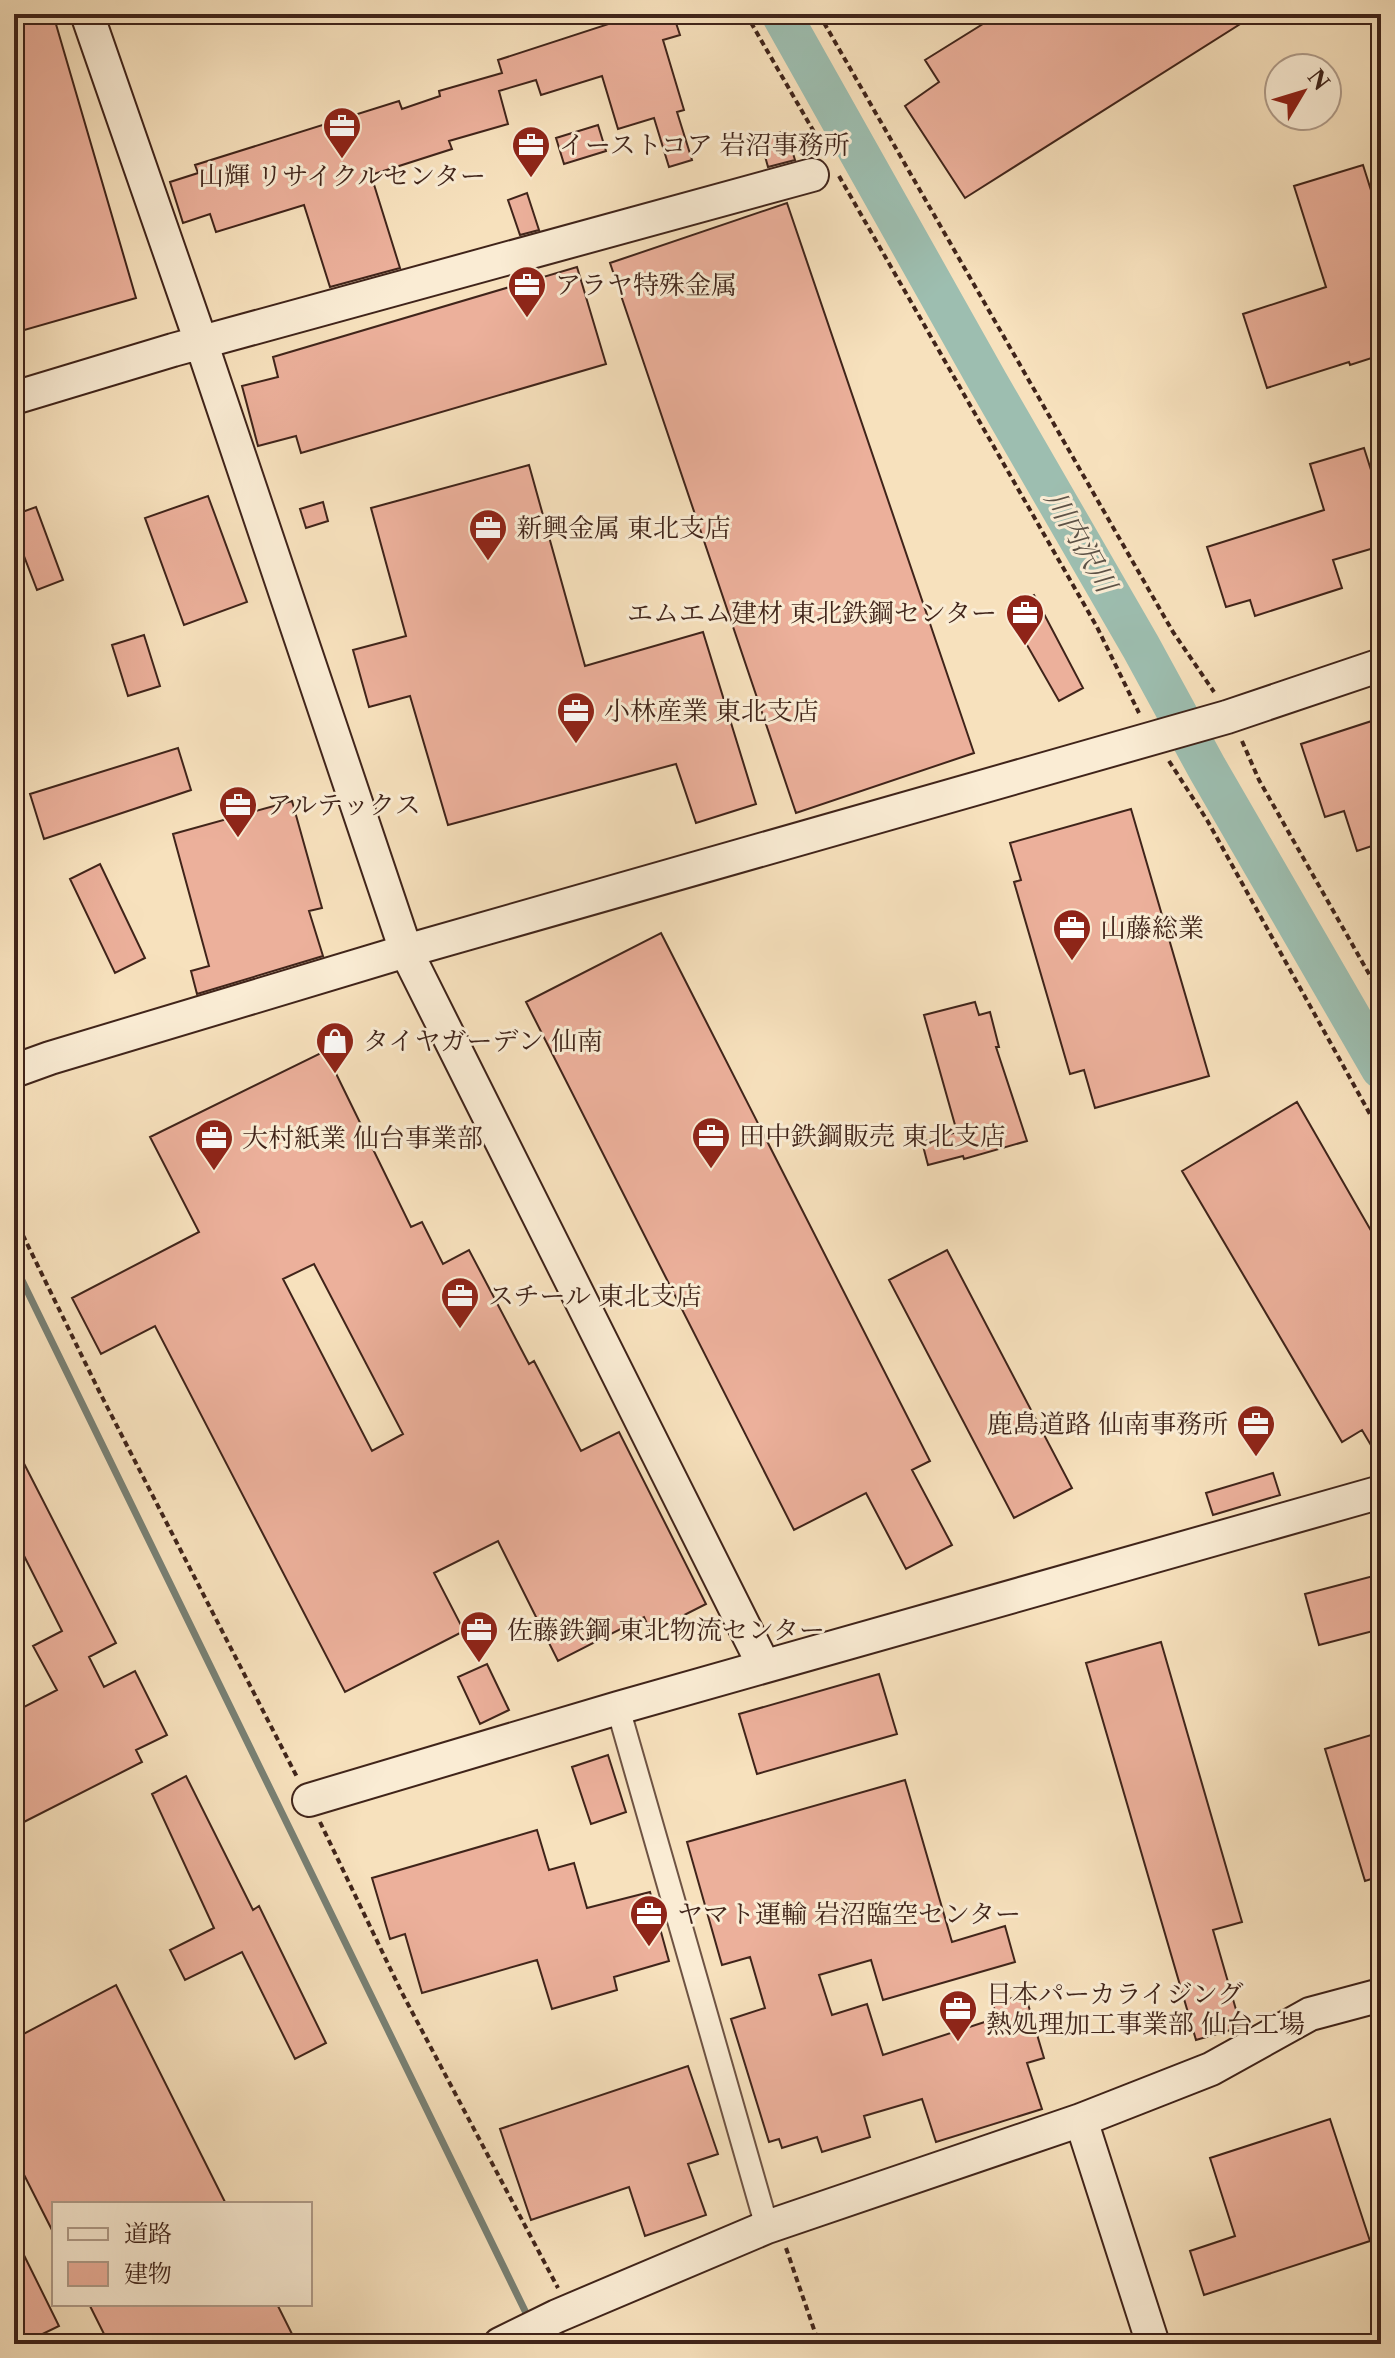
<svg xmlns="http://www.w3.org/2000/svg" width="1395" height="2358" font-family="'Libre Caslon Text','Noto Serif JP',serif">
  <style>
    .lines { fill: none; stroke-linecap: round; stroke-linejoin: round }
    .stream { stroke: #788074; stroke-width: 7 }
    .river { stroke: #9dbeb0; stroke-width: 40 }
    .building { fill: #ecb09b; stroke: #40241a; stroke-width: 2; fill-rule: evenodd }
    .street-casing { stroke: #6e5343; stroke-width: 26 }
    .secondary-casing { stroke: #40241a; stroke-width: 36 }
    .path { stroke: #40241a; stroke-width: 4; stroke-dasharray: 6 4; stroke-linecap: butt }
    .street { stroke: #faecd4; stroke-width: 22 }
    .secondary { stroke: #faecd4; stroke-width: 32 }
    .labels { text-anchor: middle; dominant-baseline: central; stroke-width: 6; stroke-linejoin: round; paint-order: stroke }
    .poi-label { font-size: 26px; fill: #40241a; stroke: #faecd4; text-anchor: start }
    .water-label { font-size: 28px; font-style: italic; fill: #5c5247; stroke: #faecd4 }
  </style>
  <rect width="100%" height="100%" fill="#f7e1bd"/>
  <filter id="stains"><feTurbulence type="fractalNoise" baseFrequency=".0025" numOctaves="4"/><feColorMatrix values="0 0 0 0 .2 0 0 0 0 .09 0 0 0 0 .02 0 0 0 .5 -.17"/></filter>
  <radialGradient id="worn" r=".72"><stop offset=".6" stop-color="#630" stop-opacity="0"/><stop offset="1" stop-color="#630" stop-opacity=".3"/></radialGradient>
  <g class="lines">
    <path class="stream" d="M14 1264 529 2319"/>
    <path class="river" d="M781 14 988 382 1141 647 1207 768 1381 1069"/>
  </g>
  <path class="building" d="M14 14H53L136 298 14 333Z
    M615 14H673L680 35 663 40 684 110 677 112 692 160 669 167 654 118 618 129 602 76 541 95 536 80 499 91 508 124 449 141 452 149 371 175 400 268 330 287 304 205 216 232 210 214 183 223 170 182 198 173 195 165 399 101 402 109 440 96 439 91 502 73 498 60 618 21Z
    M999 14H1256L965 198 905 106 939 82 925 60Z
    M598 125 606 151 564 164 556 138Z
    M786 131 795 160 768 167 760 138Z
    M1363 165 1381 222V355L1350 365 1349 362 1267 388 1243 314 1326 287 1294 186Z
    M527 193 539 230 520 235 508 200Z
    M787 203 974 753 796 813 610 263Z
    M577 267 606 364 301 453 296 436 258 446 242 386 278 377 273 357Z
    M1364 448 1378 492 1381 491V546L1333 560 1342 588 1255 616 1250 600 1226 607 1207 547 1324 510 1310 464Z
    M529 465 585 666 703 632 756 804 696 823 676 764 448 825 410 696 369 707 353 650 406 636 371 508Z
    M208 496 247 602 184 625 145 518Z
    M323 502 328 521 306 528 300 509Z
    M36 507 63 580 37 590 14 530V515Z
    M1034 595 1083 688 1059 701 1007 610Z
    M144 635 160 686 128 696 112 645Z
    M1381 718V843L1357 851 1344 811 1325 817 1301 744Z
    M178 748 191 790 44 839 30 794Z
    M292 801 322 908 309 911 323 956 197 994 191 971 209 966 173 834Z
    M1131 809 1209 1076 1095 1108 1084 1070 1070 1074 1014 882 1021 880 1010 843Z
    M100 864 145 958 115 973 70 879Z
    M661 933 930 1461 912 1470 952 1545 906 1569 866 1493 794 1530 526 1002Z
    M975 1002 979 1015 990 1012 999 1047H996L1027 1141 964 1159 963 1156 928 1165 922 1142 957 1132 924 1015Z
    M325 1051 411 1227 422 1222 443 1264 469 1250 529 1364 534 1361 581 1451 619 1432 706 1604 651 1632 644 1617 558 1661 498 1541 434 1573 464 1631 345 1692 155 1326 101 1354 72 1298 199 1232 150 1137ZM314 1264 403 1434 372 1451 283 1279Z
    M1297 1102 1381 1248V1462L1362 1430 1342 1442 1182 1171Z
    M947 1250 1072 1488 1014 1518 889 1280Z
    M14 1444 116 1643 89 1657 104 1687 135 1671 167 1735 136 1750 142 1762 14 1827V1712L57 1690 33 1646 62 1631 14 1536Z
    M1273 1473 1280 1495 1213 1515 1206 1493Z
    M1381 1574V1629L1319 1645 1305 1594Z
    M1161 1642 1242 1922 1213 1930 1241 2027 1196 2040 1086 1663Z
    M487 1664 509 1710 480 1724 458 1677Z
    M879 1674 897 1734 757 1774 739 1714Z
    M1381 1732V1876L1365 1881 1325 1749Z
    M608 1755 626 1812 591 1824 572 1767Z
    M186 1776 253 1910 259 1906 326 2043 295 2059 242 1952 185 1980 170 1950 214 1928 152 1794Z
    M905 1780 952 1942 1005 1926 1015 1962 883 2000 871 1960 819 1975 832 2015 867 2004 883 2055 997 2018 993 2004 1025 1994 1044 2058 1027 2063 1042 2109 936 2142 922 2099 864 2116 870 2137 822 2152 817 2137 782 2148 779 2139 769 2142 731 2019 765 2008 750 1957 722 1965 687 1842Z
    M537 1830 549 1870 574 1863 587 1908 650 1892 669 1961 614 1977 617 1990 552 2009 537 1960 422 1993 405 1934 390 1939 372 1878Z
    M116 1985 226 2204H54V2234L14 2155V2039Z
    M688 2066 718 2154 688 2164 706 2215 645 2236 629 2187 531 2220 500 2129Z
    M1330 2119 1370 2241 1204 2295 1190 2251 1235 2236 1210 2158Z
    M14 2235 59 2326 22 2344H14Z
    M89 2304H277L297 2344H109Z"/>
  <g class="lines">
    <defs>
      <path id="street" d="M618 1708 767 2227"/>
      <path id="secondary" d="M87 14 201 342 406 951 764 1666
        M14 398 173 350 812 175
        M14 1071 50 1058 406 951 1227 717 1381 665
        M309 1800 618 1708 1381 1492
        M1081 2120 1153 2344
        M500 2344 557 2316 767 2227 1081 2120 1211 2069 1310 2014 1381 1995"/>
    </defs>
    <use href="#street" class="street-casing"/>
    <use href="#secondary" class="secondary-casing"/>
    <path class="path" d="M746 14 825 151
      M819 14 1173 632 1214 692
      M839 176 1097 627 1139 713
      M1242 741 1259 780 1381 995
      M1169 761 1207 820 1381 1134
      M14 1217 99 1391 298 1779
      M320 1822 401 1991 558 2288
      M786 2248 819 2344"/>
    <use href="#street" class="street"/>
    <use href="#secondary" class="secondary"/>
  </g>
  <defs>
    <symbol id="office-pin" viewBox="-11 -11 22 30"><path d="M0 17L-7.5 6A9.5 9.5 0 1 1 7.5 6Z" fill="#8f2418" stroke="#faecd4"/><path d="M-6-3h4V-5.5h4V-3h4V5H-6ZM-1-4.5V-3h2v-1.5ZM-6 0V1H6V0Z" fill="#fff"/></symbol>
    <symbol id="shop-pin" viewBox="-11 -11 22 30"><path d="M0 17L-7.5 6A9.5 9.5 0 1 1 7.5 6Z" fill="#8f2418" stroke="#faecd4"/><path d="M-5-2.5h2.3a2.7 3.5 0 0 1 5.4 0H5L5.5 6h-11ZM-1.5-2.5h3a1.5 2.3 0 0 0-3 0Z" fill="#fff"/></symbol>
  </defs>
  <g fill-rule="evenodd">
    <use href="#office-pin" x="320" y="104" width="44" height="60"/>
    <use href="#office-pin" x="509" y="123" width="44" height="60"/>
    <use href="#office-pin" x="505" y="263" width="44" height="60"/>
    <use href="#office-pin" x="466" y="506" width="44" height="60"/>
    <use href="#office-pin" x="1003" y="591" width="44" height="60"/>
    <use href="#office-pin" x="554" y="689" width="44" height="60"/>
    <use href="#office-pin" x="216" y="783" width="44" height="60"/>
    <use href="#office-pin" x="1050" y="906" width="44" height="60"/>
    <use href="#shop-pin" x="313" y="1019" width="44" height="60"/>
    <use href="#office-pin" x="689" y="1114" width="44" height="60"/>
    <use href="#office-pin" x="192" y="1116" width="44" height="60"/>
    <use href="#office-pin" x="438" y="1274" width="44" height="60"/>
    <use href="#office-pin" x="1234" y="1402" width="44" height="60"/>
    <use href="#office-pin" x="457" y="1608" width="44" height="60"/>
    <use href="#office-pin" x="627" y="1892" width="44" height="60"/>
    <use href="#office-pin" x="936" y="1987" width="44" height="60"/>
  </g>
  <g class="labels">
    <g class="poi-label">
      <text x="559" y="145">イーストコア 岩沼事務所</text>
      <text x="342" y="176" text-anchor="middle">山輝 リサイクルセンター</text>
      <text x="555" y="285">アラヤ特殊金属</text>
      <text x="516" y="528">新興金属 東北支店</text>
      <text x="997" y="613" text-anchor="end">エムエム建材 東北鉄鋼センター</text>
      <text x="604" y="711">小林産業 東北支店</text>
      <text x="266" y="805">アルテックス</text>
      <text x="1100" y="928">山藤総業</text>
      <text x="363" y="1041">タイヤガーデン 仙南</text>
      <text x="739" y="1136">田中鉄鋼販売 東北支店</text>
      <text x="242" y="1138">大村紙業 仙台事業部</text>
      <text x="488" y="1296">スチール 東北支店</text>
      <text x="1228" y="1424" text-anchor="end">鹿島道路 仙南事務所</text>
      <text x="507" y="1630">佐藤鉄鋼 東北物流センター</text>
      <text x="677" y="1914">ヤマト運輸 岩沼臨空センター</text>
      <text x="986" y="1994">日本パーカライジング<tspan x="986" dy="30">熱処理加工事業部 仙台工場</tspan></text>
    </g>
    <g class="water-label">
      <text transform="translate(1081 541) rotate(60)">川内沢川</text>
    </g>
  </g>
  <rect width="1395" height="2358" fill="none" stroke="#f7e1bd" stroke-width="48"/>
  <rect x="16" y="16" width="1363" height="2326" fill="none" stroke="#40241a" stroke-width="4"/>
  <rect x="24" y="24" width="1347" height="2310" fill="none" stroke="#40241a" stroke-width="2"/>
  <rect x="52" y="2202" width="260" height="104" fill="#faecd4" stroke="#b09c8a" stroke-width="2"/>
  <rect x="68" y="2228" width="40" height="12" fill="#faecd4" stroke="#b09c8a" stroke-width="2"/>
  <text x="124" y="2242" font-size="24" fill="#40241a">道路</text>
  <rect x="68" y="2262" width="40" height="24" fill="#ecb09b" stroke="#b09c8a" stroke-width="2"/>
  <text x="124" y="2282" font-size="24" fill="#40241a">建物</text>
  <g transform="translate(1303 92) rotate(52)"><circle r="38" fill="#faecd4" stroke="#b09c8a" stroke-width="2"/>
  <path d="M0-6L14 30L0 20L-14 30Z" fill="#8f2418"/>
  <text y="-12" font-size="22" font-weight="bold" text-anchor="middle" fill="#40241a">N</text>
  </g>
  <rect width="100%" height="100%" filter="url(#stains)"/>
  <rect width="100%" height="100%" fill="url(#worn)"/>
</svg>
